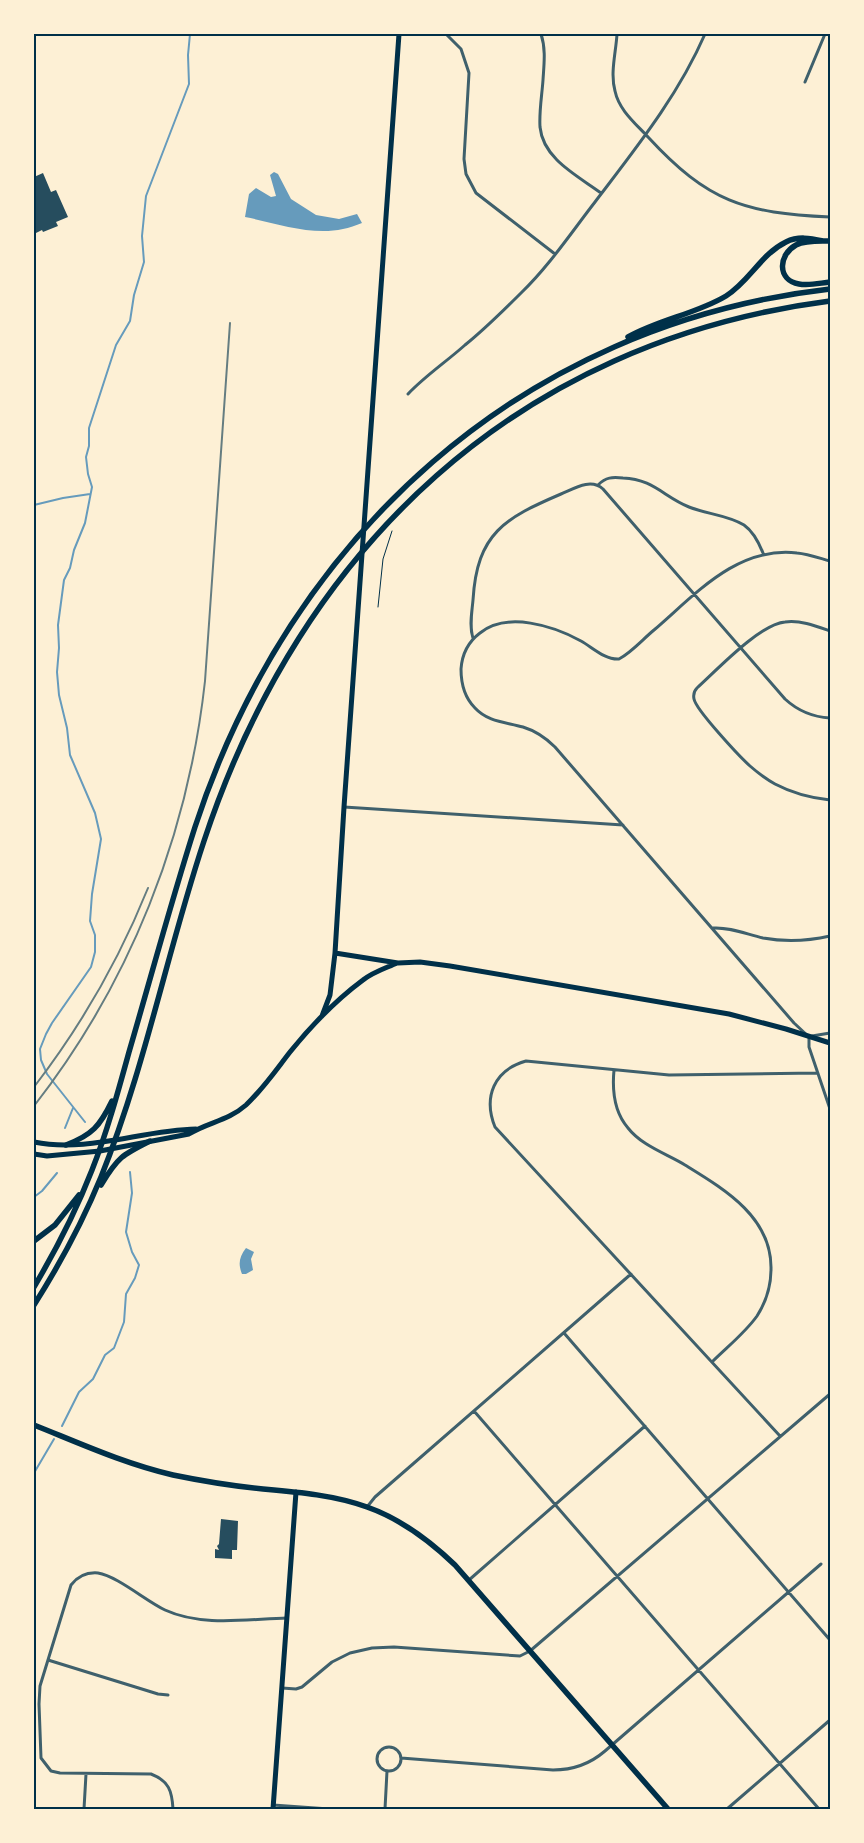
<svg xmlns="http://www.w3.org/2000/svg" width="864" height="1843" font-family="'DM Sans',sans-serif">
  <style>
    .water { fill: #669bbc }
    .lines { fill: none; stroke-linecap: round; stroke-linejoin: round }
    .stream { stroke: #669bbc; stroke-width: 2 }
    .building { fill: #264d5e }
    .path { stroke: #003049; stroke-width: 1 }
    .minor { stroke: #3f606c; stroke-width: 3 }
    .secondary { stroke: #003049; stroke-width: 5 }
    .trunk { stroke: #003049; stroke-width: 5.5 }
    .rail { stroke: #657d81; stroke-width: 2 }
    .neatline { fill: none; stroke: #003049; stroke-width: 2 }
  </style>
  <rect width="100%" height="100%" fill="#fdf0d5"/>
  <path class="water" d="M274 172 278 174 291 199 316 215 339 219 357 214 362 223C356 225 349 228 343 229 311 236 276 223 245 217L249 194 256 188 271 197 276 196 270 175Z
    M246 1248 254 1252 251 1259 253 1270 246 1274H242C238 1264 239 1257 246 1248Z"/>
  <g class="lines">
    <path class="stream" d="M34 505 63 498 90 494
      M85 1122 47 1074 41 1060 40 1049 46 1034 52 1023 91 967 95 952V935L90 921 92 894 101 839 95 813 70 755 67 728 59 695 57 672 59 648 58 625 64 580 70 568 74 550 85 523 92 487 88 474 86 457 89 446V428L116 345 130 321 134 295 144 262 142 236 146 196 189 84 188 55 190 34
      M65 1128 73 1108
      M34 1197 42 1191 57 1173
      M62 1426 79 1392 93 1379 105 1355 114 1348 124 1322 126 1294 135 1278 139 1265 132 1252 126 1232 132 1193 130 1172
      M34 1473 54 1439"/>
  </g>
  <path class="building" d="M43 173 51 192 56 190 68 217 56 222 58 226 43 232 42 230 34 234V177Z
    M221 1519 238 1521 237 1550H232V1559L215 1558V1549L219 1550 217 1546 219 1544Z"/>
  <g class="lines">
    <path class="path" d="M378 607 383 559 392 531"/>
    <path class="minor" d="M446 34 461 49 469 73 464 159 466 174 476 193 555 254
      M541 34C546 49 544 64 543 80 542 95 539 111 540 127 543 159 578 176 601 193
      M617 34C616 52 610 73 615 91 619 110 635 123 648 137 708 202 744 213 830 217
      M805 82 825 34
      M408 394C425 376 446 362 465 345 485 329 503 311 521 293 549 266 571 233 595 202 636 148 678 96 705 34
      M598 485C606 477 612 477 623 478 653 479 664 497 689 507 706 514 728 515 744 525 754 532 759 543 763 553
      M830 561C819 558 808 554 797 553 737 546 696 594 654 630 643 639 632 652 619 659 605 660 592 647 581 641 554 626 507 611 480 633 468 642 462 655 461 669 461 684 464 697 475 708 488 722 505 722 523 727 536 731 546 738 555 747L794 1023 809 1037V1047L830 1109
      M830 631C816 626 801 620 785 622 760 624 717 670 697 688 694 691 693 694 694 699 696 710 740 757 750 766 758 773 766 779 775 784 792 793 811 798 830 800
      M473 638C469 626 472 612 473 600 477 533 505 518 561 494 575 488 591 478 603 489L785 699C798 711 813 717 830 718
      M344 807 623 825
      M713 928C730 927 746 934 763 938 785 942 808 941 830 936
      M812 1036 830 1033
      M614 1070C612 1091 614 1112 628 1128 642 1146 667 1154 685 1165 724 1189 772 1217 771 1269 771 1285 766 1302 757 1316 745 1333 727 1347 712 1362
      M564 1333 830 1640
      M474 1411 819 1809
      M780 1436 495 1127C483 1097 494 1070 526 1061L669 1075 817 1073
      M367 1507 375 1497 631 1274
      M469 1580 645 1426
      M48 1660 158 1694 168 1695
      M282 1688 296 1689 302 1687 332 1662 350 1653 372 1648 394 1647 520 1656 530 1651 830 1394
      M377 1759a12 12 0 1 1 24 0a12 12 0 1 1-24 0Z
      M401 1758 553 1770C573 1770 590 1764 605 1751L821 1564
      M273 1805 329 1809
      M84 1809 86 1774
      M173 1809C172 1791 169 1781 151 1774L60 1773 51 1771 41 1758 39 1704 40 1686 71 1585C78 1576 86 1572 98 1573 117 1576 146 1601 165 1610 202 1627 248 1619 287 1618
      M385 1809 387 1771
      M727 1809 830 1720"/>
    <path class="secondary" d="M335 953 398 963 420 962 450 966 729 1014 786 1029 830 1043
      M322 1016 330 995 335 953 344 807 399 34
      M34 1142C88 1153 142 1130 196 1129
      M34 1154 47 1156 100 1151 189 1134C208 1122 228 1121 246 1105 263 1089 276 1070 290 1052 311 1026 336 1000 363 980 373 972 386 968 397 963
      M273 1809 296 1492"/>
    <path class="trunk" d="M830 241C819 241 806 240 796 245 778 255 777 280 799 284 809 286 820 283 830 282
      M628 337C660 319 696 314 726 296 749 282 761 254 786 242 798 236 810 238 823 241
      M66 1145C92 1135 100 1126 112 1101
      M101 1185C118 1157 122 1155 150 1141
      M34 1241 55 1225 79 1195
      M34 1287C56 1250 76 1211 92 1170 107 1132 118 1092 129 1052 151 977 171 902 195 827 290 536 522 324 830 289
      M34 1305C60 1264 83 1221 101 1177 145 1068 167 952 204 841 301 547 518 341 830 301
      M34 1425C79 1443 125 1464 173 1475 202 1481 233 1486 263 1489 297 1492 334 1495 367 1507 401 1519 429 1540 455 1565L668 1809"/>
    <path class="rail" d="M34 1087C81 1026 119 960 148 888
      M34 1106C130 983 188 836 205 681L230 323"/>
  </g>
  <rect width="864" height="1843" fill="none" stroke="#fdf0d5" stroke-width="70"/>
  <rect x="35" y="35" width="794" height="1773" class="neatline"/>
</svg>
